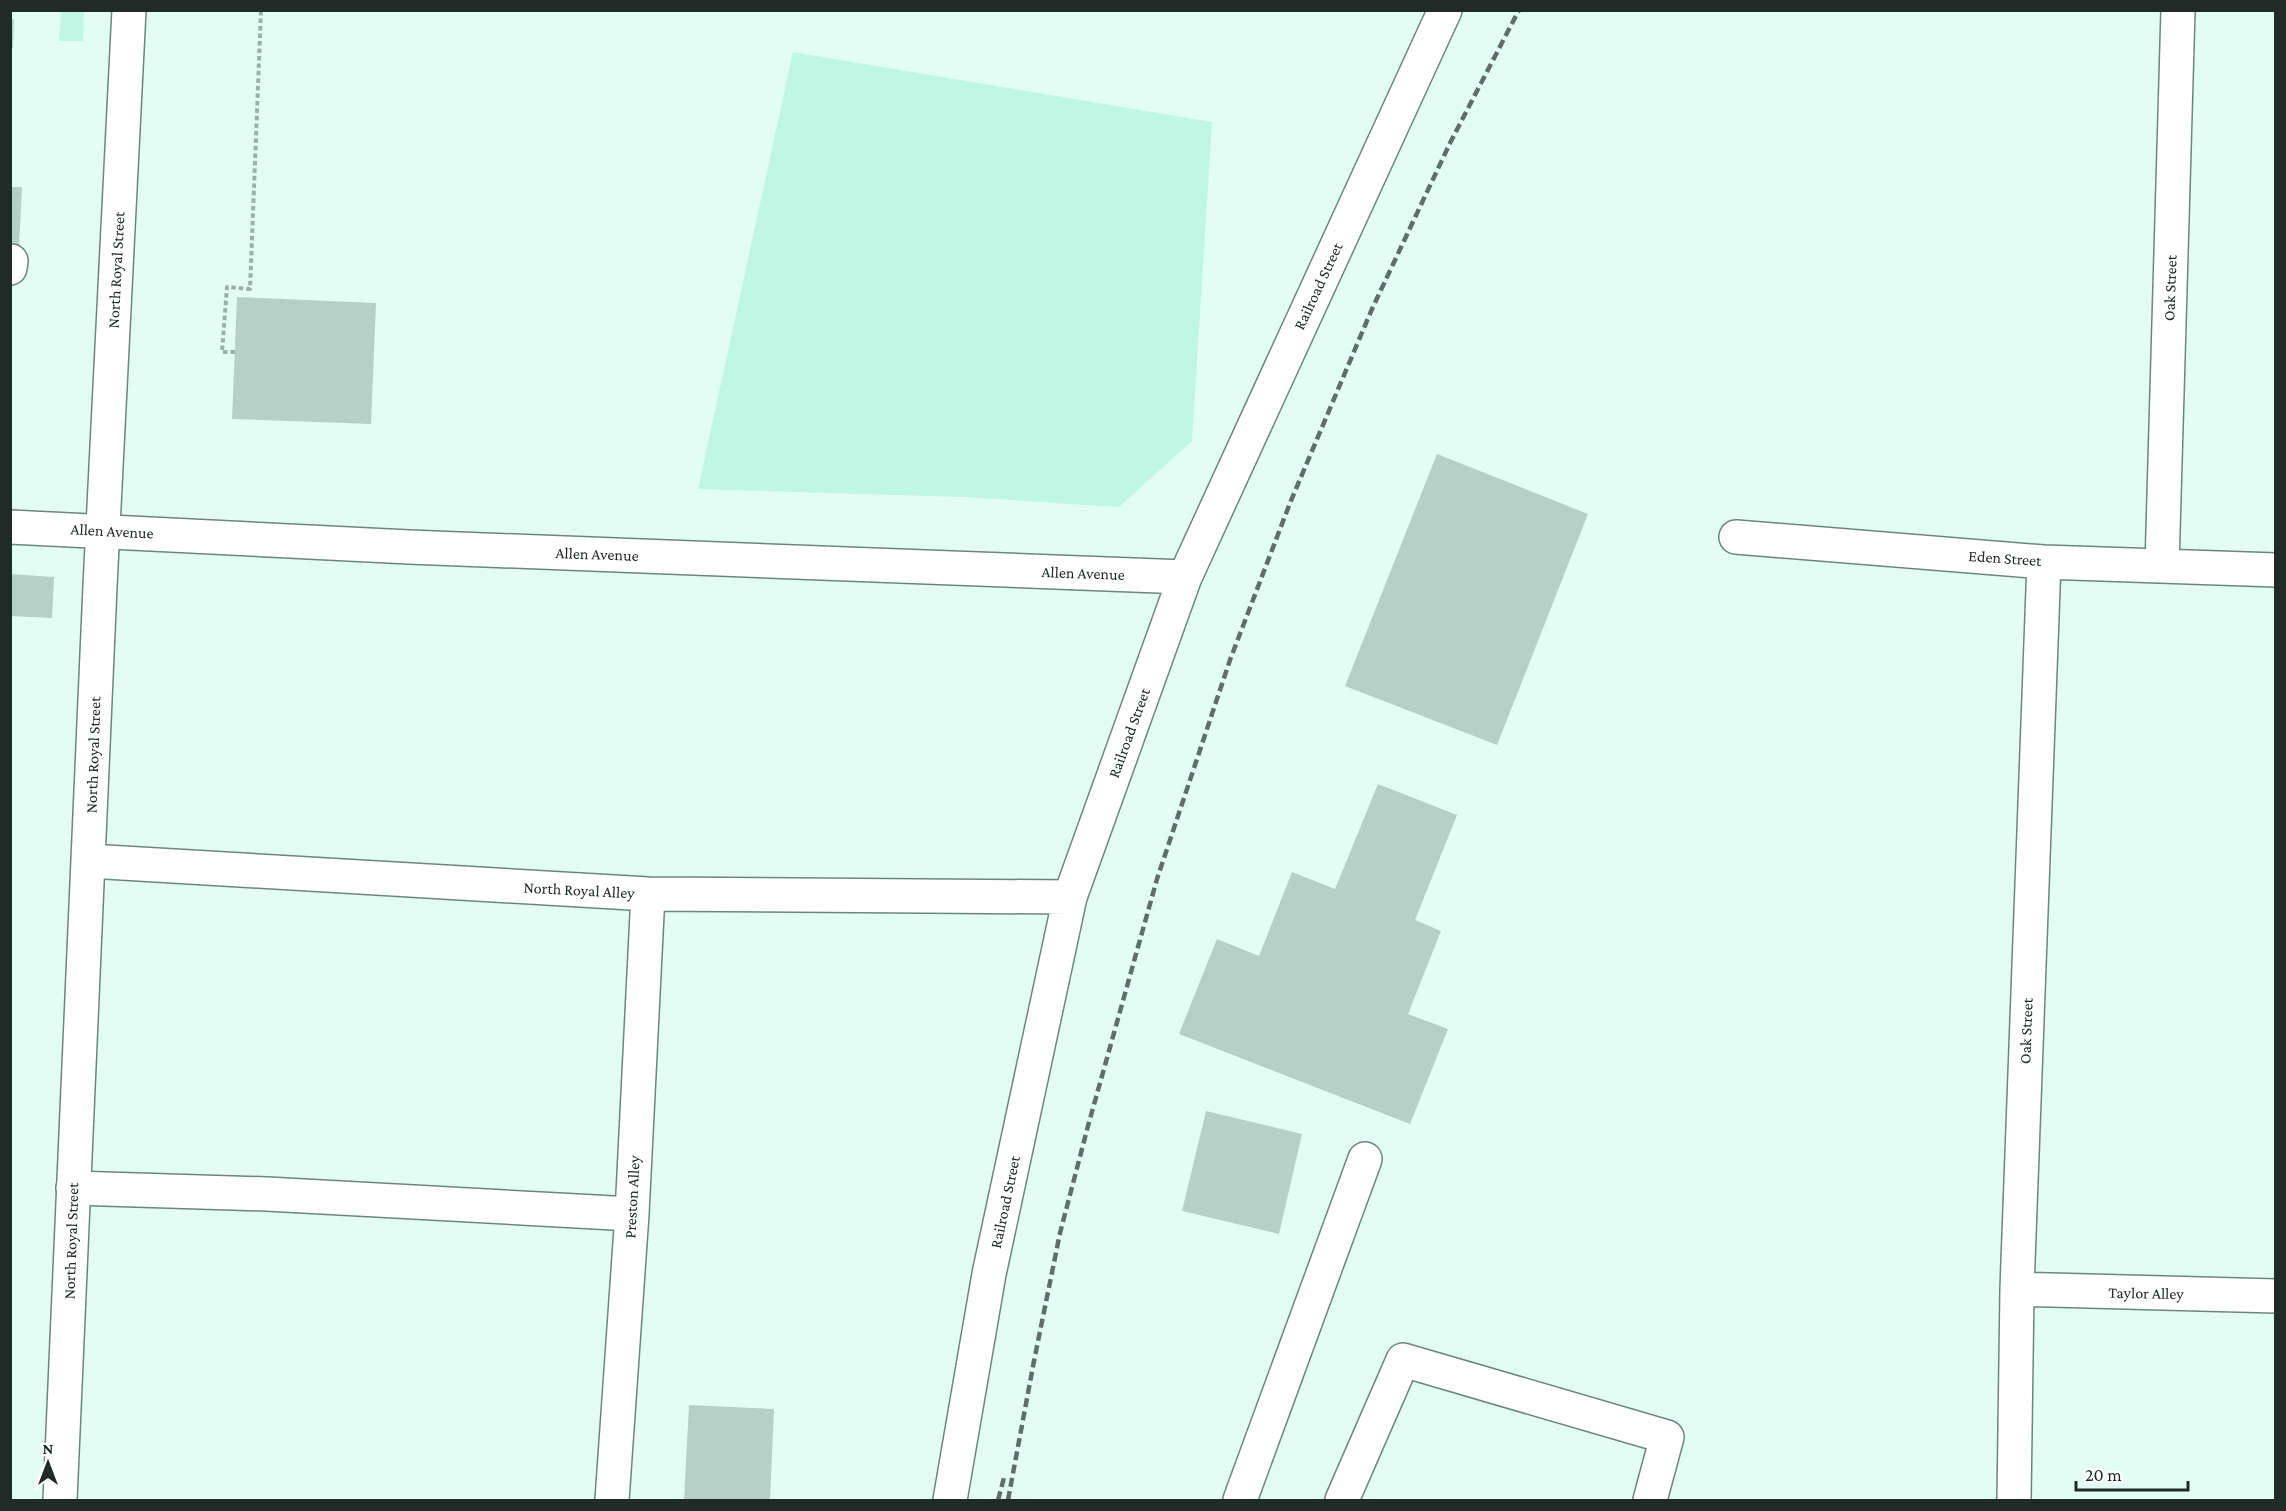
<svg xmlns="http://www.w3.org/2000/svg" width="2286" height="1511" font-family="'Crimson Pro',serif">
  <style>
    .green { fill: #c0f6e4 }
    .building { fill: #b6d0c7 }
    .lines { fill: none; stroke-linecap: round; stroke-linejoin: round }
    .minor-casing { stroke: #6d867d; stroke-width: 36 }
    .major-casing { stroke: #6d867d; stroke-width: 36 }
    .path { stroke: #9ab0a8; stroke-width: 4; stroke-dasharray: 4.5 3; stroke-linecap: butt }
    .minor { stroke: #fff; stroke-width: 33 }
    .major { stroke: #fff; stroke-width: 33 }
    .rail { stroke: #5e6e68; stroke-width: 4.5; stroke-dasharray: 9 4.5; stroke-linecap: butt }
    .labels { text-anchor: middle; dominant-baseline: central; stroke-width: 5; stroke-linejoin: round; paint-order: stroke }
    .street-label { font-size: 16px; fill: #202a26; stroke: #fff }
  </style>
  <rect width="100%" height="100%" fill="#e2fef4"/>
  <path class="green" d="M61 11H84L83 41H59Z
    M793 52 1212 122 1192 441 1119 507 963 497 698 489Z"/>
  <path class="building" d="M10 19H14L13 48 10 47Z
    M10 187H22L19 247 10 246Z
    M237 297 376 303 371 424 232 419Z
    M1437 454 1588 514 1497 745 1345 686Z
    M10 574 54 577 52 618 10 616Z
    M1378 784 1457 815 1415 920 1441 931 1408 1014 1448 1029 1410 1124 1179 1034 1217 939 1259 956 1292 872 1335 889Z
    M1206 1111 1302 1134 1279 1234 1182 1211Z
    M689 1405 774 1409 770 1500H684Z"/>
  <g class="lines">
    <defs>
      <path id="minor" d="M10 268 11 261
        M10 527 409 547 1185 577
        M1736 537 2044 562 2276 570
        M2162 566 2178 10
        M89 861 648 894 1070 897
        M73 1188 267 1194 632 1214
        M2017 1289 2276 1296
        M612 1500 632 1214 648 894
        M950 1500 989 1274 1070 897 1185 577 1445 10
        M1240 1500 1365 1159
        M1342 1500 1403 1360 1667 1437 1650 1500
        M2014 1500 2017 1289 2044 562"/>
      <path id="major" d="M60 1500 100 586 129 10"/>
    </defs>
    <use href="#minor" class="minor-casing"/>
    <use href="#major" class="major-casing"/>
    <path class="path" d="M235 352H222L227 287 250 289 261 10"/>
    <use href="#minor" class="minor"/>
    <use href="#major" class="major"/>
    <path class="rail" d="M998 1500 1005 1474
      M1008 1500 1034 1361 1060 1233 1088 1126 1157 879 1230 660 1290 503 1372 309 1450 143 1519 10"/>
  </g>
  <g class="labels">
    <g class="street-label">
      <text transform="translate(116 270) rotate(-87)">North Royal Street</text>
      <text transform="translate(1318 286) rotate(-65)">Railroad Street</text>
      <text transform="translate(2170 288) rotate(-88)">Oak Street</text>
      <text transform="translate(112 531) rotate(3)">Allen Avenue</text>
      <text transform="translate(597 554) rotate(2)">Allen Avenue</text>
      <text transform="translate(2005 558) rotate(4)">Eden Street</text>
      <text transform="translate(1083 573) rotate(2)">Allen Avenue</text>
      <text transform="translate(1129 733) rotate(-70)">Railroad Street</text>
      <text transform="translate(93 755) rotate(-88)">North Royal Street</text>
      <text transform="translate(579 890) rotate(3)">North Royal Alley</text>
      <text transform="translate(2026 1031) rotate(-88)">Oak Street</text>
      <text transform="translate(632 1197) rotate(-87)">Preston Alley</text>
      <text transform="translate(1005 1202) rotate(-78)">Railroad Street</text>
      <text transform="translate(71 1241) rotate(-88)">North Royal Street</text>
      <text transform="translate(2146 1293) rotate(1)">Taylor Alley</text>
    </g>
  </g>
  <rect width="2286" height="1511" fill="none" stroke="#202a26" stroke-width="24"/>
  <g transform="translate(48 1463)" stroke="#ffffff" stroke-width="4.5" paint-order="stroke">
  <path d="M0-4.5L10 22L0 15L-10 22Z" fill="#202a26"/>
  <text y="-9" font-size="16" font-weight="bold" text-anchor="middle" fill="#202a26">N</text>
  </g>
  <path d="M2076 1481v9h112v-9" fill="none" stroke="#202a26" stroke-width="3"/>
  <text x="2085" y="1481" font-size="18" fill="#202a26" stroke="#ffffff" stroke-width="4.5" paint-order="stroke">20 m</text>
</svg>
